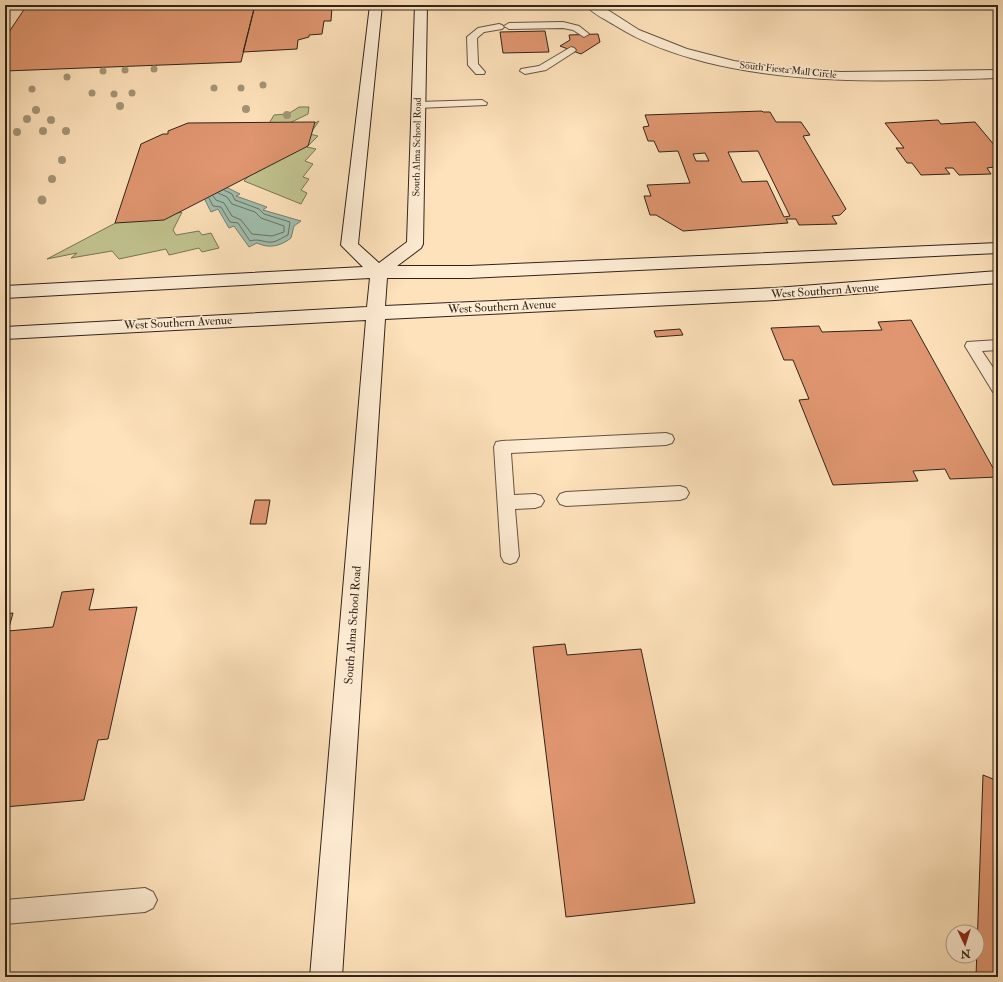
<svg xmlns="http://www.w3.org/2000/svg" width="1003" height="982" font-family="'IM FELL Double Pica',serif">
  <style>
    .green { fill: #c1c38f; stroke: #787455 }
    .water { fill: #a0beae; stroke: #738073 }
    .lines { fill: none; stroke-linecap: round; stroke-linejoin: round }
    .shore { stroke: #687164; stroke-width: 1 }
    .building { fill: #e09670; stroke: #30241b; fill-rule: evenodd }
    .service-casing { stroke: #645443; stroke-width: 2 }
    .minor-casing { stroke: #645443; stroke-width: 2 }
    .secondary-casing { stroke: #30241b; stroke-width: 2 }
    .service { fill: #feecd3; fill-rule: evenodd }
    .minor { fill: #feecd3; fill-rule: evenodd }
    .secondary { fill: #feecd3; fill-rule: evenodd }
    .tree { fill: #a59476 }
    .labels { text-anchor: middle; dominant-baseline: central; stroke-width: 3; stroke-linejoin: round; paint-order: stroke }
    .far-street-label { font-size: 10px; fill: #30241b; stroke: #feecd3 }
    .street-label { font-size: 12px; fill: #30241b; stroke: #feecd3 }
  </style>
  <rect width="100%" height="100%" fill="#fee2bb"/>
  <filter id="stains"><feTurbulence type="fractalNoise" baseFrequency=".005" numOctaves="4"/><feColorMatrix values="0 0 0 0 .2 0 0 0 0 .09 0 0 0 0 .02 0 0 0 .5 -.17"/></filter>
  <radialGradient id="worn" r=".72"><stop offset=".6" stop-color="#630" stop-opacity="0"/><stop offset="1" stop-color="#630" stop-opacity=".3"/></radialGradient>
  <path class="green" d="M299 107H309L308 114 261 137 274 115 288 114Z
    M319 121 310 134 318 136 307 147 316 149 305 161 313 164 303 177 309 179 301 190 307 193 301 204 244 181 255 168 265 147Z
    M182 212 173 230 176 235 199 231 202 235 211 233 219 248 202 252 199 248 169 255 166 249 119 259 112 251 71 258 77 253 47 259 125 218H156Z"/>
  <path class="water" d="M222 185 240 194 236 196 267 207 263 210 301 221 294 226 291 238C281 246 269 249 257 243L249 247 234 226 229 228 218 209 211 212 204 198Z"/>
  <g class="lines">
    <path class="shore" d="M213 196 216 200 224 203 232 216 241 220 252 234 272 236 284 232V226L261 218 255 212 232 204 227 197 218 193
      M209 198 213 206 221 207 230 222 238 223 250 241C259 238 264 243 273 242 278 241 283 237 288 235L290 222 264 214 259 209 235 200 232 194 224 190"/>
  </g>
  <path class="building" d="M27 5H255L241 62 5 71V38Z
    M255 5H324L323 7H332L331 21H324L322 34 309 35V37L298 40 297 49 243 52Z
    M545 31 549 52 503 53 500 32Z
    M598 34 600 42 581 54 560 46 570 40 569 35Z
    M762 111 763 112H770L776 122H801L810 135 803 136 846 209 840 215 832 216 837 224 799 225 796 219H786L788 223 683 231 656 215H650L644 196H651L647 185 690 183 678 151 659 152 654 141H648L643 127 649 126 645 115ZM758 151 790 216 784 217 767 181 742 182 728 152ZM705 153 709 161H696L693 154Z
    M938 120 941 124 975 122 995 146H998V169L994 167 987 168 991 174 959 175 953 168H945L950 174 921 175 912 163H907L896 148H904L885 123Z
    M315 122 308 146 164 220 115 223 141 144 163 134H168V131L188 123Z
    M911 320 998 477 950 479 945 469 913 471 918 481 833 485 799 400 809 399 793 360H784L771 328 819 326 822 332 882 330 878 322Z
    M680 329 683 335 656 337 654 331Z
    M255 500H270L266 524H250Z
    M94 589 89 610 137 607 108 739 98 740 84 800 5 807V614L13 613 8 631 53 627 62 592Z
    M565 644 567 655 641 649 695 903 566 917 533 647Z
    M983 775 998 781V977H976Z"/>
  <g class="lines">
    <defs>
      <path id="service" d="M563 22 579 26 589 34 584 37 573 30 563 28 509 29 504 26 509 23Z
        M499 24 502 25 504 27 502 29 484 32 477 38 478 64 485 72 484 74H476L468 65 467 37 478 28Z
        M571 47 574 48 576 50 574 52 546 70 525 74 520 71 521 69 539 66Z
        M482 100 487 103 486 105 418 108 413 105 418 102Z
        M998 340V350L982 351 998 375V394L993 392 965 346 967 342Z
        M666 433 672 435 674 439 672 443 666 445 511 453 514 495 535 494 541 496 544 501 541 506 535 508 515 509 519 556 516 562 510 564 504 562 501 556 494 447 496 442 502 441Z
        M680 486 686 488 689 493 686 498 680 500 566 506 560 504 557 499 560 494 566 492Z
        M145 888 153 892 157 900 153 908 145 912 5 924V900Z"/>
      <path id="minor" d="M586 5H600L639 30 687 49 734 61 787 69 841 72 998 70V78C900 81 801 86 705 62 674 54 643 43 616 26 607 20 592 14 586 5Z"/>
      <path id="secondary" d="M370 5H382L358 244 379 263 407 242 415 5H427L423 244 421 248 397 266H469L998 243V253L469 278H387L385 306 775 288 998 271V283L775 300 385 319 342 977H310L366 320 5 339V327L367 307 370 278 5 298V286L363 267 341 245Z"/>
    </defs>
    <use href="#service" class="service-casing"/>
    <use href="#minor" class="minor-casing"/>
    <use href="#secondary" class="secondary-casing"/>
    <use href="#service" class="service"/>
    <use href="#minor" class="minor"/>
    <use href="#secondary" class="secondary"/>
  </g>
  <g class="tree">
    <circle cx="154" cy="69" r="3.5"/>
    <circle cx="125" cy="70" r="3.5"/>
    <circle cx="103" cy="71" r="3.5"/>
    <circle cx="67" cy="77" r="3.5"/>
    <circle cx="263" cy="85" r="3.5"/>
    <circle cx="214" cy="88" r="3.5"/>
    <circle cx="241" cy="88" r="3.5"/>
    <circle cx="32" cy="89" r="3.5"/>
    <circle cx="92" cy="93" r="3.5"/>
    <circle cx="132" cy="93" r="3.5"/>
    <circle cx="114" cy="94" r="3.5"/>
    <circle cx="120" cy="106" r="4"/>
    <circle cx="246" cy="109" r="4"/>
    <circle cx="36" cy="110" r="4"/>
    <circle cx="287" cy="115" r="4"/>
    <circle cx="27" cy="119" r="4"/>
    <circle cx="51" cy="120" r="4"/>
    <circle cx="43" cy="131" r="4"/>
    <circle cx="66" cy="131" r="4"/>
    <circle cx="17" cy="132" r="4"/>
    <circle cx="62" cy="160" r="4"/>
    <circle cx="52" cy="179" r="4"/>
    <circle cx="42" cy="200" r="4.5"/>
  </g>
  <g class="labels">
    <g class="far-street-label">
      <text transform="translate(788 70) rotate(6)">South Fiesta Mall Circle</text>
      <text transform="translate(417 147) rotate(-89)">South Alma School Road</text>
    </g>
    <g class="street-label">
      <text transform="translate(825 291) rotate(-4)">West Southern Avenue</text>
      <text transform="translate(502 307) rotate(-3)">West Southern Avenue</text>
      <text transform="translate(178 323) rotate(-3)">West Southern Avenue</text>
      <text transform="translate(353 625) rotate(-86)">South Alma School Road</text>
    </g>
  </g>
  <rect width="1003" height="982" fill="none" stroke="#fee2bb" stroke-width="20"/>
  <rect x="6" y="6" width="991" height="970" fill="none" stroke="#30241b" stroke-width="2"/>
  <rect x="10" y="10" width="983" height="962" fill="none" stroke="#30241b"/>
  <g transform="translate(965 944) rotate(176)"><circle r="19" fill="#feecd3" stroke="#ac9c89"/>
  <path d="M0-3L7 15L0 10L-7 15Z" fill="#8f2418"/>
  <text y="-6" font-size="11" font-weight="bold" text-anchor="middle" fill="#30241b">N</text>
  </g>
  <rect width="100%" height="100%" filter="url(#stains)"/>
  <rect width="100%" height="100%" fill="url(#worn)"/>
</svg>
